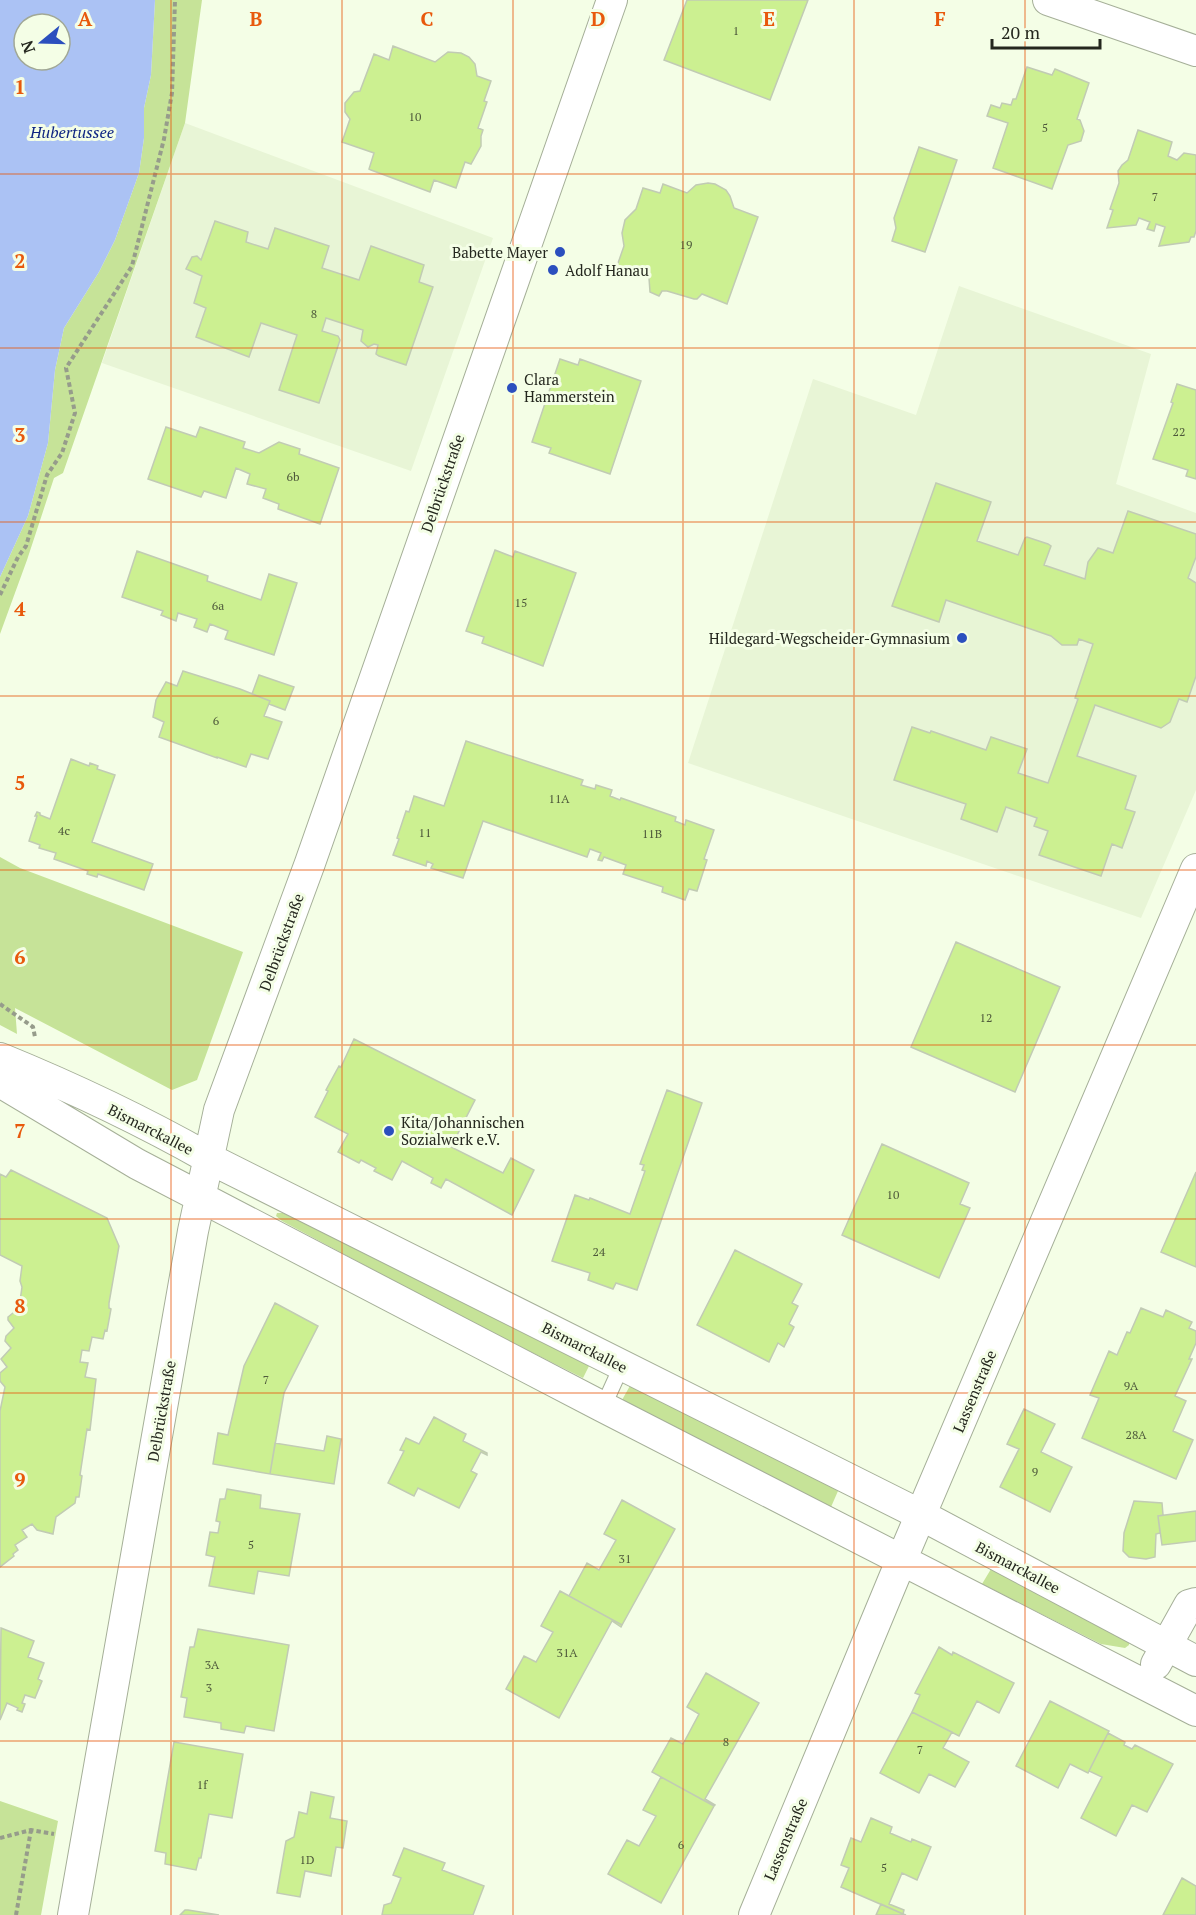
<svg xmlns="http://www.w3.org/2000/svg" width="1196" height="1915" font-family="'PT Serif',serif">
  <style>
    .built { fill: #e8f5d6 }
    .green { fill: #c6e398 }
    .water { fill: #abc2f4; fill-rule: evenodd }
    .building { fill: #ccf091; stroke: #c1cbb4; stroke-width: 1.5 }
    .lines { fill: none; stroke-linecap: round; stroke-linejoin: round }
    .lane-casing { stroke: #a5af98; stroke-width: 17 }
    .street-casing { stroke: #a5af98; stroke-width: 32 }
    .path { stroke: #969c8b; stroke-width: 4; stroke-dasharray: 4.5 3; stroke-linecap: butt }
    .lane { stroke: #fff; stroke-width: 15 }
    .street { stroke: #fff; stroke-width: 30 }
    .grid { fill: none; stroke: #e8590c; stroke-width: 1.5; stroke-opacity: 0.55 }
    .poi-dot { fill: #2b4fbe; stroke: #f4fee6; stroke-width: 2 }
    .labels { text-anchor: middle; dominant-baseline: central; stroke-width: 6; stroke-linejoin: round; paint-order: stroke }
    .number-label { font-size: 12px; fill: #4e593b }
    .poi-label { font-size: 15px; fill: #24271e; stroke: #f4fee6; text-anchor: start }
    .street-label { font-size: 15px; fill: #24271e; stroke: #f4fee6 }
    .water-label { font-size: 16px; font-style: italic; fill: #0f2683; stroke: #f4fee6 }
    .grid-label { font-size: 20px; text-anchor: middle; font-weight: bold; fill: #e8590c; stroke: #f4fee6; stroke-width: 6; stroke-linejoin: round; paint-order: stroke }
  </style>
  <rect width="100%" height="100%" fill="#f4fee6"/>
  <path class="built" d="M185 123 493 238 411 471 102 363Z
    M959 286 1151 354 1116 484 1196 513V790L1141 918 688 763 813 379 916 415Z"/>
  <path class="green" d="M155 0H202L185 123 63 473 54 478 27 560 0 634V577L28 516 48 443 55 370 64 328 99 272 115 240 139 173 144 138V108L151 75Z
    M0 857 20 868 243 952 197 1080 172 1090 15 1008 17 1034 0 1025Z
    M277 1213H283L344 1241 590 1364 583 1378 465 1319 282 1221 276 1216Z
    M631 1384 797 1468 838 1491 831 1507 622 1400Z
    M991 1569 1129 1640V1645L1125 1648 1101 1644 982 1584Z
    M0 1801 58 1821 41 1915H0Z"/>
  <path class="water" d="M0 0H155L151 75 144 108V138L139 173 115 240 99 272 64 328 55 370 48 443 28 516 0 577ZM24 24H60V60H24Z"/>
  <path class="building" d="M687 0H808L770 100 664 60Z
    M393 46 435 62 448 52 461 53 469 57 475 64 477 76 491 81 484 101 487 102 478 128 483 130 481 136V146L471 164 465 162 456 188 434 180 430 192 371 170 369 169 374 153 342 142 350 119 345 112V103L354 92 360 91 374 54 389 60Z
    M1027 67 1052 75 1055 69 1089 83 1077 119 1080 120 1084 131 1081 141 1068 145 1052 189 993 168 1008 123 987 116 991 105 1000 108 1002 103 1011 105 1013 99H1016Z
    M1138 130 1172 142 1168 156 1177 160 1184 153 1196 155V231L1194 237H1191L1189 242 1159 246 1165 227 1156 224 1154 231 1147 229 1150 222 1139 218 1136 225 1107 228 1113 210 1110 209 1119 183 1118 171 1122 165 1128 160Z
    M919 147 957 160 925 252 892 241 896 228 894 218Z
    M708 183 715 184 726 190 730 196 734 208 758 217 727 304 702 294 697 299H694L667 291H662L659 296 650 292 649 278 617 266 624 246 622 233 625 220 636 209 643 188 660 193 663 184 687 193 696 185Z
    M215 221 248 232 246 242 268 249 275 228 329 246 322 268 359 280 371 246 424 265 419 282 433 287 406 365 379 356 376 354 378 345 374 344 368 347 361 341 363 330 326 318 322 331 338 336 340 340 319 403 279 390 297 335 261 323 249 357 196 337 206 308 194 303 202 276 186 269 192 257 197 256 201 260Z
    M560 359 578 365 580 359 641 381 610 474 549 453 551 448 532 442Z
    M1177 384 1196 390V479L1186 476 1188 470 1153 459 1173 403 1171 402Z
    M166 427 196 437 200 427 245 442 243 448 259 453 279 442 300 449 299 454 339 468 320 524 278 509 279 504 263 498 266 489 247 484 250 474 236 468 226 498 204 491 201 497 148 479Z
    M936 483 991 502 977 541 1018 555 1025 538 1027 537 1048 544 1051 546 1044 565 1085 579 1088 562 1098 548 1113 553 1128 511 1196 534V557L1188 578 1196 583V676L1187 702 1179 699 1170 722 1161 728 1095 705 1077 756 1136 776 1125 809 1135 812 1122 848 1112 844 1101 876 1039 855 1048 831 1034 826 1037 818 1006 807 997 832 961 819 966 804 894 780 912 727 930 733 931 731 986 750 991 737 1027 749 1018 773 1048 783 1078 699 1075 698 1093 644 1079 639 1077 645H1062L1051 636 946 600 939 622 892 606Z
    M495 550 513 557 515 551 576 573 543 666 482 643 484 637 466 631Z
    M137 551 208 576 207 581 261 600 269 574 297 583 274 655 225 639 228 631 210 624 207 632 194 627 197 619 178 613 176 621 161 615 163 611 122 597Z
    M183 671 240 689 270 701 264 716 282 722 268 759 251 754 246 767 217 757V758L159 737 164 722 153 717 156 700 166 682 177 686Z
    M259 675 294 687 285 710 269 704 270 701 252 694Z
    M466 741 583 780 581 785 595 789 596 785 612 790 610 796 620 800 621 798 676 817 675 821 685 825 686 820 714 830 704 859 707 860 697 891 689 889 685 900 662 892 663 887 623 874 626 865 604 857 602 861 598 860 601 853 590 849 587 857 483 821 463 878 431 868 433 864 427 861 426 866 393 855 399 839 397 838 406 811 409 812 414 796 444 806Z
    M71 759 89 766 90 763 98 766 97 769 115 775 92 842 153 864 144 890 98 874 97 877 87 874 88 871 54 859 56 853 39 848 40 845 29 841 37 816H35L37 812 40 813V815L50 819Z
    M956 942 1060 987 1015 1092 911 1047Z
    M354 1039 475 1100 451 1147 503 1173 511 1158 534 1170 512 1215 446 1179 441 1188 431 1183 433 1178 402 1161 392 1180 374 1171 376 1168 361 1160 359 1163 338 1152 348 1134 315 1117 328 1091 326 1090 339 1066 341 1067Z
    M667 1090 702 1103 637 1290 616 1283 613 1289 588 1280 590 1273 552 1261 575 1195 589 1200 590 1198 630 1214 645 1171 642 1170 644 1165 640 1164Z
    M882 1144 969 1183 960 1204 970 1208 939 1278 842 1235Z
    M11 1170 107 1218 119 1246 109 1303V1308L111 1309 107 1331 105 1330 103 1339 92 1337 89 1351 82 1350 80 1362 88 1363 85 1377 96 1379 90 1430 87 1429 80 1475 82 1476 79 1497H76L75 1503 56 1517 53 1534 37 1530 32 1524 22 1530 27 1537 15 1545 18 1550 13 1554 14 1556 0 1567V1411L5 1387 0 1381V1373L7 1367 1 1359 11 1348 5 1341 6 1336 14 1328 8 1320V1317L19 1308 22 1287 20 1281 22 1266 0 1255V1174L6 1177Z
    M1196 1172V1267L1161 1252Z
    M735 1250 802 1284 792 1303 798 1306 789 1324 794 1327 784 1347 778 1343 769 1362 697 1325Z
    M275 1303 318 1326 284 1393 270 1474 213 1464 218 1433 228 1435 244 1366Z
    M1141 1308 1163 1317 1166 1310 1192 1322 1189 1328 1196 1331V1343L1189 1359H1192L1175 1396 1186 1401 1173 1431 1193 1440 1176 1479 1082 1438 1099 1398 1090 1395 1109 1351 1117 1355 1127 1332 1130 1333Z
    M1024 1409 1055 1424 1041 1452 1072 1467 1050 1512 1000 1487 1019 1449 1007 1444Z
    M434 1417 466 1434 463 1441 487 1453V1455L481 1452 471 1471 477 1474 459 1508 418 1488 414 1496 388 1483 404 1451 400 1450 406 1438 419 1444Z
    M327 1436 341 1439 334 1484 270 1474 275 1443 324 1451Z
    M227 1489 261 1495 260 1508 300 1514 289 1576 258 1571 254 1594 209 1586 215 1557 206 1555 210 1532 218 1533 220 1522 216 1521 220 1499H225Z
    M622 1500 675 1529 622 1625 569 1596 587 1563 599 1570 616 1540 604 1534Z
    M1134 1501 1162 1503 1163 1515 1158 1516 1160 1533 1156 1534 1155 1557 1146 1559 1129 1557 1123 1551 1124 1533Z
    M1196 1511V1541L1162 1545 1158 1516Z
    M560 1591 622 1625 621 1627 612 1621 559 1718 506 1689 524 1656 536 1662 553 1632 541 1626Z
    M1 1628 34 1641 28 1657 44 1663 38 1679 42 1681 35 1698 25 1695 22 1703 25 1704 22 1712 17 1710 18 1708 7 1703 0 1720Z
    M198 1629 289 1645 274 1731 246 1726 244 1733 221 1729V1723L184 1717 187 1698 181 1697 190 1647H194Z
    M939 1647 952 1655 953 1652 1014 1683 999 1713 977 1701 959 1736 912 1712 920 1695 915 1693Z
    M706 1673 759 1703 705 1799 715 1805 714 1806 652 1772 671 1738 683 1744 699 1714 687 1707Z
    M1050 1701 1109 1731 1088 1773 1070 1764 1058 1788 1016 1766Z
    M912 1712 952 1732 943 1748 969 1762 955 1787 929 1774 919 1793 880 1773Z
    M1108 1733 1125 1742 1124 1745 1132 1749 1135 1745 1173 1764 1147 1812 1132 1805 1116 1836 1081 1818 1102 1777 1089 1771Z
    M174 1742 243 1754 232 1818 209 1814 201 1858H199L196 1870 165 1864 166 1853 155 1851Z
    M661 1777 714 1806 661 1903 608 1874 627 1840 639 1846 656 1816 643 1810Z
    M311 1792 334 1797 330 1818 347 1821 343 1848 336 1847 331 1876 305 1871 300 1897 277 1893 286 1841 294 1837 299 1812 307 1814Z
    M871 1818 892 1827 890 1833 911 1842 912 1839 931 1847 917 1880 902 1873 889 1904 904 1910 903 1914 841 1887 849 1868 841 1865 851 1838 861 1842Z
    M404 1848 445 1863 442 1870 484 1886 473 1915H382L384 1905 391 1903 401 1878 393 1875Z
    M1182 1878 1196 1886V1915H1163Z
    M881 1904 903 1914 906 1915H876Z
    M185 1910H188L219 1915H180Z"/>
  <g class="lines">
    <defs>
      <path id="lane" d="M603 1407 622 1365"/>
      <path id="street" d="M1048 0 1196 51
        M0 1058C71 1087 141 1120 208 1158L921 1515 1196 1661
        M0 1082 137 1164 603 1407 1196 1711
        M1156 1664 1189 1605 1196 1603
        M73 1915 193 1231 219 1110 310 863 612 0
        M754 1915 901 1561 1196 869"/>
    </defs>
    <use href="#lane" class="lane-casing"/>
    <use href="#street" class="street-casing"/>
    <path class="path" d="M0 595 18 557 26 546 47 475 62 453 75 413 66 368 132 266 164 139 172 93 175 0
      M0 1004 33 1027 35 1037
      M0 1838 31 1830 54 1834
      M16 1915 31 1830"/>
    <use href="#lane" class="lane"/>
    <use href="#street" class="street"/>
  </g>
  <path class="grid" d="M171 0V1915M342 0V1915M513 0V1915M683 0V1915M854 0V1915M1025 0V1915M0 174H1196M0 348H1196M0 522H1196M0 696H1196M0 870H1196M0 1045H1196M0 1219H1196M0 1393H1196M0 1567H1196M0 1741H1196"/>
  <g class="poi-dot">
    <circle cx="560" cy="252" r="6"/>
    <circle cx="553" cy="270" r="6"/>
    <circle cx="512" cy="388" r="6"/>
    <circle cx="962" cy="638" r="6"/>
    <circle cx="389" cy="1131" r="6"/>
  </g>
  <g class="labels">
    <g class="number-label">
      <text x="736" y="30">1</text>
      <text x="415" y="116">10</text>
      <text x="1045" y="127">5</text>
      <text x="1155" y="196">7</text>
      <text x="686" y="244">19</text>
      <text x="314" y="313">8</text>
      <text x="1179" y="431">22</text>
      <text x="293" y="476">6b</text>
      <text x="521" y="602">15</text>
      <text x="218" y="605">6a</text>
      <text x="216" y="720">6</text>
      <text x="559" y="798">11A</text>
      <text x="64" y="830">4c</text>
      <text x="425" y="832">11</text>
      <text x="652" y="833">11B</text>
      <text x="986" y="1017">12</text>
      <text x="893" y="1194">10</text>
      <text x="599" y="1251">24</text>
      <text x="266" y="1379">7</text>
      <text x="1131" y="1385">9A</text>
      <text x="1136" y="1434">28A</text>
      <text x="1035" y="1471">9</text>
      <text x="251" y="1544">5</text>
      <text x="625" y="1558">31</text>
      <text x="567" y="1652">31A</text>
      <text x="212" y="1664">3A</text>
      <text x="209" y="1687">3</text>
      <text x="726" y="1741">8</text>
      <text x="920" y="1749">7</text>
      <text x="202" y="1784">1f</text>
      <text x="681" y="1844">6</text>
      <text x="307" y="1859">1D</text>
      <text x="884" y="1867">5</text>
    </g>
    <g class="poi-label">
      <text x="548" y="252" text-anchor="end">Babette Mayer</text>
      <text x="565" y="270">Adolf Hanau</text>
      <text x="524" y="379">Clara<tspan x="524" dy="17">Hammerstein</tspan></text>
      <text x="950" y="638" text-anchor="end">Hildegard-Wegscheider-Gymnasium</text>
      <text x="401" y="1122">Kita/Johannischen<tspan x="401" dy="17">Sozialwerk e.V.</tspan></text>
    </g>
    <g class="street-label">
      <text transform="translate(442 483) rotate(-71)">Delbrückstraße</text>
      <text transform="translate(281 942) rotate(-70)">Delbrückstraße</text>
      <text transform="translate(151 1129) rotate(27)">Bismarckallee</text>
      <text transform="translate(585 1347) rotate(27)">Bismarckallee</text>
      <text transform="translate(974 1391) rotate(-67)">Lassenstraße</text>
      <text transform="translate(161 1411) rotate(-80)">Delbrückstraße</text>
      <text transform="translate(1018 1567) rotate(28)">Bismarckallee</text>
      <text transform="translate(785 1839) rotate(-67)">Lassenstraße</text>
    </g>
    <g class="water-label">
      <text x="72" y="132">Hubertussee</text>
    </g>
  </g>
  <g class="grid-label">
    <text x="85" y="26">A</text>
    <text x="256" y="26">B</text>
    <text x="427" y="26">C</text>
    <text x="598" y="26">D</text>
    <text x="769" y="26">E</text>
    <text x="940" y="26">F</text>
    <text x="20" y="94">1</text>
    <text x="20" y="268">2</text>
    <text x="20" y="442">3</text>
    <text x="20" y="616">4</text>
    <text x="20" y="790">5</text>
    <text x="20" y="964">6</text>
    <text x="20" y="1138">7</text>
    <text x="20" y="1313">8</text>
    <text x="20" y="1487">9</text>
  </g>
  <g transform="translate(42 42) rotate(251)"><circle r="28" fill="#f4fee6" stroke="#a1a896" stroke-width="1.5"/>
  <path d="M0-4.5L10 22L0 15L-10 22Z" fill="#2b4fbe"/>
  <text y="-9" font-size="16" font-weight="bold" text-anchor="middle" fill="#24271e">N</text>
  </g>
  <path d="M992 39v9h108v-9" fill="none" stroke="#24271e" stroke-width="3"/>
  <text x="1001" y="39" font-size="18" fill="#24271e" stroke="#f4fee6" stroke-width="4.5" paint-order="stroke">20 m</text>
</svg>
